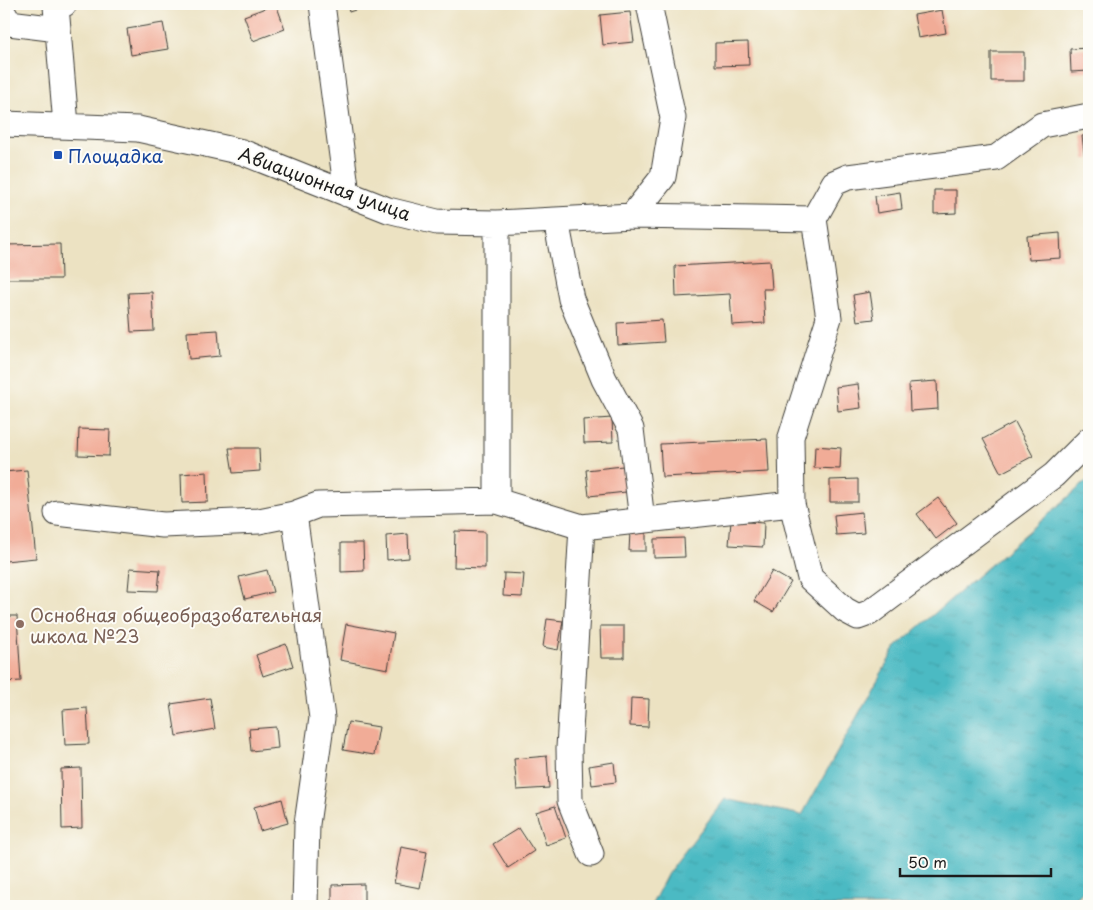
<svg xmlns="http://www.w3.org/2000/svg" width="1093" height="910" font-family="'Playpen Sans',sans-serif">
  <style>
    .water { fill: url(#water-ripples); stroke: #346b70 }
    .building { fill: #f1ac97 }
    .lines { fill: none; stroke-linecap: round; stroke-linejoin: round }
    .minor-casing { stroke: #3b3a35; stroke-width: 27 }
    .minor { stroke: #fff; stroke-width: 25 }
    .transit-dot { fill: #1a4fb4; stroke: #fdfcf7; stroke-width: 2 }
    .education-dot { fill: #8d6e63; stroke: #fdfcf7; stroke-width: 2 }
    .labels { text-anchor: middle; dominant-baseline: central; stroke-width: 4; stroke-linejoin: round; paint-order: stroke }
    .transit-label { font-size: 18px; fill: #164399; stroke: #fdfcf7; text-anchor: start }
    .street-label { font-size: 18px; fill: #1c1c1c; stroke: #fdfcf7 }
    .education-label { font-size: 18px; fill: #785e54; stroke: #fdfcf7; text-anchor: start }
  </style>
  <defs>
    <pattern id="water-ripples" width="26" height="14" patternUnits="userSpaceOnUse" patternTransform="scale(1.25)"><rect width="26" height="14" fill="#4bbac3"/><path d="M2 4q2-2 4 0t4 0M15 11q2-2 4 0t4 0" fill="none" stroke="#419fa7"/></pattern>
  </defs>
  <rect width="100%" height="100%" fill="#fdfcf7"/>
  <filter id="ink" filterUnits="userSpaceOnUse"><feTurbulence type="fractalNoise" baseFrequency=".02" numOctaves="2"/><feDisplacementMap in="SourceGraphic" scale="10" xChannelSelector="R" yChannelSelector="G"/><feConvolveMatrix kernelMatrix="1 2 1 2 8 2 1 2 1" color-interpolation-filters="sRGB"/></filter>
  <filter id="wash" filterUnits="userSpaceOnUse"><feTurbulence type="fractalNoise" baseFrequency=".0096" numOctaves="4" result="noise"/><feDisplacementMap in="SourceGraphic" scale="20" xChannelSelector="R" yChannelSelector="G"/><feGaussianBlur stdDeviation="1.12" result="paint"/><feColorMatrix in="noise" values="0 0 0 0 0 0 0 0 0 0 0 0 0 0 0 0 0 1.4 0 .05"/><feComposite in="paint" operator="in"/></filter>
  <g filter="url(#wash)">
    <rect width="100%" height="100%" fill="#ece2c2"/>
    <path class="water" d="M1089 479V885L1069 906H651L668 873 725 799 802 815 896 647Z"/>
    <g id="blocks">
      <path class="building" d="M276 4 285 29 253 41 244 16Z
        M347 4H374L349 12Z
        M942 10 946 33 918 38 914 15Z
        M630 12 634 42 603 45 600 15Z
        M163 23 168 49 131 55 127 29Z
        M748 42 749 65 715 66V43Z
        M1089 48V71L1071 72 1070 49Z
        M991 52H1024V81H991Z
        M1089 135V159H1085L1082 136Z
        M934 190H956V213L934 214Z
        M900 192 902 209 877 213 875 196Z
        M1060 233 1061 258 1029 260 1027 236Z
        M60 244 61 279H4V245Z
        M770 261 772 289H763L765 323 732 325 730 294 676 297 675 266Z
        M152 292 154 331 131 332 128 293Z
        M870 292 874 319 857 321 853 295Z
        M662 320 664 342 618 345 617 323Z
        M218 330 220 356 189 359 187 332Z
        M937 381 938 409 910 411 909 383Z
        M858 384 861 408 838 411 836 387Z
        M612 418 613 442 584 443 583 420Z
        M1015 422 1033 456 1001 473 983 439Z
        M79 429 110 430 109 456 78 455Z
        M767 439 769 472 662 477 660 444Z
        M815 446 841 448 840 469 814 468Z
        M229 448H259L260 471 233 473Z
        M623 466 626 492 589 496 586 470Z
        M27 470 36 558 5 561 4 472Z
        M207 472 208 502 182 503 181 474Z
        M858 479V502H830V480Z
        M938 498 957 523 936 539 917 514Z
        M862 512 864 533 836 535 834 515Z
        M731 521 764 523 763 547 729 545Z
        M455 531 485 532V568L454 567Z
        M630 532 646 533V551H629Z
        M408 534 409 558 387 560 386 536Z
        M684 538 685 557 654 558V539Z
        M341 543H363L364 571 341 572Z
        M130 568 160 570 158 591 128 590Z
        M267 570 273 592 245 599 239 577Z
        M772 571 791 582 773 612 754 601Z
        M504 573 524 574 522 597 503 596Z
        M4 616H17L21 681 4 682Z
        M547 619 563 621 558 650 543 647Z
        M346 624 394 633 388 669 340 660Z
        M600 626H624V658H601Z
        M286 644 293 666 263 676 256 655Z
        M210 698 215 729 176 736 171 704Z
        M631 698 649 699 648 727 630 726Z
        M87 708 89 744 65 745 63 710Z
        M348 722 379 727 374 755 343 750Z
        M276 727 278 748 251 751 249 729Z
        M547 756 549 788 517 790 514 759Z
        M614 762 616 782 592 785 589 766Z
        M81 768 82 828 62 829 61 769Z
        M282 799 288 823 260 831 254 807Z
        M555 806 566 838 546 845 536 812Z
        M519 828 534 851 508 868 493 844Z
        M401 847 427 852 420 888 394 883Z
        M364 884V906H332V885Z"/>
    </g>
  </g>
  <g filter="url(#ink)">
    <use href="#blocks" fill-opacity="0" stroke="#3b3a35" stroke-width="1"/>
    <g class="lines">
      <defs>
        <path id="minor" d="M64 4 56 6 66 125
          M322 4 347 194
          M4 14 9 23 58 29
          M4 124 138 129 242 152 388 210 437 222 497 223 632 216 663 177 673 118 649 4
          M632 216 814 219 834 183 848 177 996 158 1042 125 1089 116
          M814 219 829 318 791 437 792 504 810 578 845 610 858 617 869 613 1054 475 1089 440
          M556 220 571 299 604 379 631 429 642 520
          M497 501V223
          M57 513 163 525 259 521 294 514 318 505 497 501 582 527 792 504
          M294 514 322 718 307 824 305 906
          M582 527 569 748 570 801 591 854"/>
      </defs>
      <use href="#minor" class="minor-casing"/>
      <use href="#minor" class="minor"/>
    </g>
  </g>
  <rect class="transit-dot" x="53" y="150" width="10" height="10" rx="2.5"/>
  <circle class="education-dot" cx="20" cy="624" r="5"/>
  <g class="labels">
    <g class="transit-label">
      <text x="68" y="155">Площадка</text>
    </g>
    <g class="street-label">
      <text transform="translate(325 183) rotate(20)">Авиационная улица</text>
    </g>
    <g class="education-label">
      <text x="30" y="614">Основная общеобразовательная<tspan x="30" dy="21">школа №23</tspan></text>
    </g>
  </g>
  <rect width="1093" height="910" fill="none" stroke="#fdfcf7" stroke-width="20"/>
  <path d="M900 868v8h151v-8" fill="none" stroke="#1c1c1c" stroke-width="2.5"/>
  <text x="908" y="868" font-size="15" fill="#1c1c1c" stroke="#fdfcf7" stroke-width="4" paint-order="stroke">50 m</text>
</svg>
